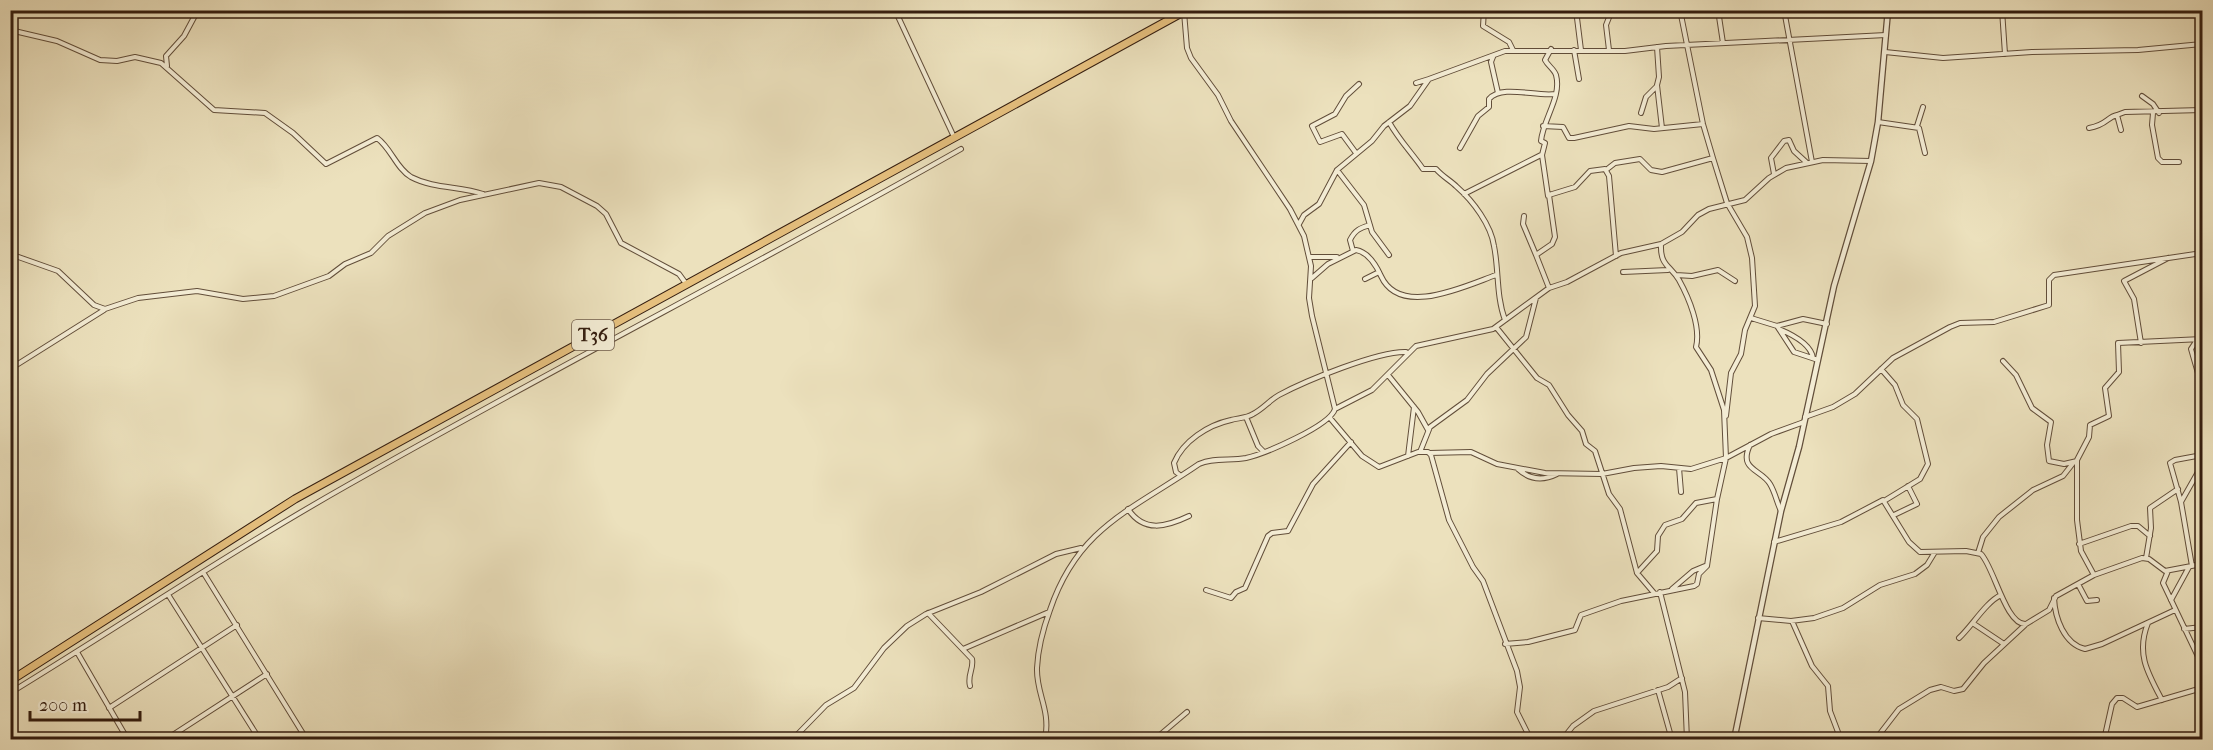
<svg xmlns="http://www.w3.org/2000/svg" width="2213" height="750" font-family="'IM FELL French Canon',serif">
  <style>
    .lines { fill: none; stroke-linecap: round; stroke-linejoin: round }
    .minor-casing { stroke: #624e3a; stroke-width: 6 }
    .tertiary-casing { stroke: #624e3a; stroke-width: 7 }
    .trunk-casing { stroke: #341d0f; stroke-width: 9 }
    .minor { stroke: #f3ecd4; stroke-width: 4 }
    .tertiary { stroke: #f3ecd4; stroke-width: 4.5 }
    .trunk { stroke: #e6c07e; stroke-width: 7 }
    .labels { text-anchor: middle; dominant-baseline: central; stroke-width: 5; stroke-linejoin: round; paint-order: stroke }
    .shield { fill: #f3ecd4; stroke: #6d5b4a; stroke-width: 1.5 }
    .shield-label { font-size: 18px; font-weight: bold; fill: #341d0f }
  </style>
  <rect width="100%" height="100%" fill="#ece1bd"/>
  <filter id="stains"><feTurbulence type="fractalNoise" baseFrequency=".00333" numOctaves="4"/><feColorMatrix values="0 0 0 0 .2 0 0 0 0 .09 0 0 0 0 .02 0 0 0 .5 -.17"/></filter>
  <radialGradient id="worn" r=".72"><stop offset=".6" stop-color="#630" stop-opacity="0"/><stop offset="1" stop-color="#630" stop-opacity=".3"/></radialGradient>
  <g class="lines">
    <defs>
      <path id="minor" d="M895 10 954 137
        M1484 10 1483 26 1509 42 1513 50
        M1576 10 1581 50
        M1680 10 1703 124 1713 158 1727 203 1747 237 1752 258 1755 306 1745 330 1741 354 1731 373 1726 416
        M1718 10 1723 43
        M1784 10 1812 162
        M2002 10 2005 54
        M10 30 57 41 100 60 117 61 135 57 161 63 214 110 265 113 293 133 326 164 377 138C391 148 396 168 411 177 434 189 460 186 483 194
        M1657 47 1659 77 1657 85 1662 128
        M1574 50 1579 79
        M1609 50 1606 25 1612 10
        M1885 52 1943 58 2032 52 2138 50 2202 44
        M1493 57 1491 62 1498 93
        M167 66 166 56 184 36 198 10
        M1416 83 1429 79
        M2142 96 2153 104 2159 113
        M1641 113 1646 97 1657 86
        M2153 113 2152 125 2158 158 2162 162H2179
        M1389 122C1399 140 1412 153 1423 169H1436C1443 177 1450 180 1457 187 1473 201 1491 225 1494 246 1499 270 1496 296 1505 320
        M1878 122 1919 128 1925 153
        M1543 126 1563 127 1569 138H1574L1629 126 1654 129 1703 124
        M1917 126 1923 107
        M2089 128C2107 125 2107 117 2117 115
        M2121 130 2117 115 2125 112 2202 110
        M1460 148 1478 116 1489 107V99C1502 84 1536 97 1555 94
        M1356 153 1342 134 1320 142 1312 126 1335 114 1346 96 1359 84
        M1337 170 1364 205 1372 232 1389 255
        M1606 170 1615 163 1640 159 1651 170 1662 172 1713 158
        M1774 174 1771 158 1784 141 1789 140 1794 151 1806 162
        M1464 194 1541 155
        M1548 196 1542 155 1545 143 1541 141C1543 119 1562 97 1556 75 1554 69 1548 66 1545 60L1551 49
        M1524 216 1523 224 1536 255
        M1299 224 1304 215 1319 204 1337 170 1372 141 1384 126 1410 106 1429 79 1505 51H1625L1666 46 1886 35
        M1353 251 1350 240C1355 230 1360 228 1370 225
        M10 254 58 271 94 305 105 309 138 298 197 291 243 299 274 296 329 276 345 264 371 253 388 236 425 213 460 200 539 183 561 187 597 206 606 214 621 243 679 274 687 285
        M1310 257H1337
        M1623 272 1668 270
        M1676 275 1692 276 1718 270 1735 281
        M1312 278 1328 264 1356 250C1368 252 1376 265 1381 276 1400 318 1465 286 1496 275
        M1365 279 1379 272
        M1549 288 1536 255 1552 244 1555 237 1549 195 1575 187 1590 171 1605 169 1609 176 1616 256
        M1751 318 1777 326 1803 319 1827 324
        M1777 326 1794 352 1818 360
        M1496 327 1537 378 1549 385 1568 415 1582 431 1586 444 1595 451 1609 494 1620 509 1637 573 1654 593
        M1779 329C1791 334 1811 344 1813 358
        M2197 340 2191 349 2202 387
        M2141 343 2134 299 2124 281 2168 258
        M2003 361 2016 375 2032 408 2051 422 2047 445 2049 461 2064 464 2077 461
        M10 369 104 310
        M1881 369 1895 385 1903 405 1917 419 1928 464 1920 479 1884 501
        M1388 375 1418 412 1428 430
        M1335 409 1372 390 1416 346 1493 329 1549 288 1567 282 1621 253 1661 244 1682 232 1698 215 1709 209 1745 200 1769 178 1786 168 1823 160 1871 161
        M1246 417 1258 446 1264 452
        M1805 417 1833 407 1855 394 1893 358 1950 327 1960 323 1994 322 2049 305V280L2054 275 2202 253
        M1330 418 1362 456 1379 467 1418 452H1428L1431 455 1449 520 1473 567 1483 581 1517 671 1520 687 1517 712 1531 740
        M1750 445C1738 470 1761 469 1770 484 1775 492 1777 503 1781 511
        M1420 452 1430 427 1467 400 1487 374 1526 337 1536 298
        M1429 453 1471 452 1497 464 1545 473 1602 474 1634 468 1661 466 1691 469 1726 458 1771 434 1804 422
        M1408 456 1414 407
        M1679 468 1681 492
        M1518 469C1530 480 1543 481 1557 474
        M1181 476 1176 472 1174 463C1183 441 1208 425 1231 420 1238 418 1247 418 1253 414 1263 409 1270 400 1279 395 1305 381 1378 351 1406 352
        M2181 502 2202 465
        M1128 509C1144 533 1166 527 1189 516
        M1894 515 1917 504 1908 486
        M1774 542 1841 522 1883 500 1909 542 1920 552 1966 551 1981 554C1994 567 2006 626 2026 624L2049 610 2056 596 2094 575 2081 551 2077 520V460L2089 437 2090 425 2109 416 2105 388 2119 372 2118 343 2202 339
        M2079 544 2131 526H2138L2150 536
        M1978 553 1983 537 1999 517 2033 490 2063 476 2074 462
        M2146 558 2151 528 2150 508 2178 489
        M2192 566 2181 502 2170 463 2175 460 2202 455
        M2168 571 2163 583 2202 665
        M203 572 307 740
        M1637 573 1657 551 1658 536 1665 525 1682 519 1696 503 1717 499
        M2094 575 2142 558 2149 559 2165 571 2202 564
        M2078 584 2087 601 2097 600
        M1672 589 1693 571 1705 566
        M1206 590 1231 598 1236 592 1245 588 1268 536 1272 533 1288 531 1313 484 1351 442
        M1660 592 1685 692 1687 740
        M169 596 260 740
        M2054 598C2055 618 2064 644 2085 649L2102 644 2175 610
        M2171 600 2189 567
        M928 613 972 659C974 669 967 675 970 686
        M1758 618 1791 621 1814 618 1843 608 1880 585 1915 574 1927 565 1935 552
        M1792 621 1812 666 1828 686 1830 711 1841 740
        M2148 623C2136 653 2147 672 2162 700
        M1974 624 2004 644
        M2184 629 2202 627
        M1959 638C1972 626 1986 602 2001 595
        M1505 644 1528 642 1575 630 1581 615 1621 601 1694 586 1697 584 1699 574 1707 566 1717 499 1726 458 1724 410 1711 370 1696 347C1701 327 1689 298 1679 280 1670 265 1660 266 1661 244
        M963 649 1049 612
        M77 652 128 740
        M2198 673 2202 683
        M1658 690 1672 740
        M10 693C123 624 233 550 348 485 550 370 758 264 961 149
        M109 708 237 625
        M165 740 267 674
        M792 740 826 705 854 688 884 648 907 626 926 614 981 592 1056 554 1081 548
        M1045 740C1051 709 1036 694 1037 668 1038 647 1043 629 1050 610 1078 527 1132 510 1199 464 1214 457 1230 461 1246 458 1264 454 1330 426 1335 409L1312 316 1309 298 1311 266 1304 236 1290 209 1231 121 1218 95 1191 58 1187 48 1184 12
        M1154 740 1187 712
        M1556 740 1565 736 1573 726 1594 711 1668 687 1682 678
        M1675 740 1687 739
        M1875 740 1899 709 1930 690 1941 687 1954 691 1963 689 1984 663 2025 625
        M2104 740 2112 704 2117 698H2123L2137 707 2202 688"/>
      <path id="tertiary" d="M1734 740 1781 511 1799 447 1834 286 1871 161 1878 122 1888 10"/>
      <path id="trunk" d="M10 681 295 499 1187 10"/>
    </defs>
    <use href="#minor" class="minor-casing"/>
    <use href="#tertiary" class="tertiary-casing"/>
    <use href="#trunk" class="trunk-casing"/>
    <use href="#minor" class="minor"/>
    <use href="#tertiary" class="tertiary"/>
    <use href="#trunk" class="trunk"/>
  </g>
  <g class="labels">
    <rect class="shield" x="572" y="320" width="42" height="30" rx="4.5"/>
    <g class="shield-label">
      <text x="593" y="335">T36</text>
    </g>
  </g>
  <rect width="2213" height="750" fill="none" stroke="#ece1bd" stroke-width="36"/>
  <rect x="12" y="12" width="2189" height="726" fill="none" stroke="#341d0f" stroke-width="3"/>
  <rect x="18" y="18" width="2177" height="714" fill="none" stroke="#341d0f" stroke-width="1.5"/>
  <path d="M30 711v9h110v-9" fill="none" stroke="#341d0f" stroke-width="3"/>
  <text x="39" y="711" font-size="18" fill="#341d0f" stroke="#f3ecd4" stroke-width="4.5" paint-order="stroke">200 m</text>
  <rect width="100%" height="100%" filter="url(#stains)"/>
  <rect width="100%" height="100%" fill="url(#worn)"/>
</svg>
